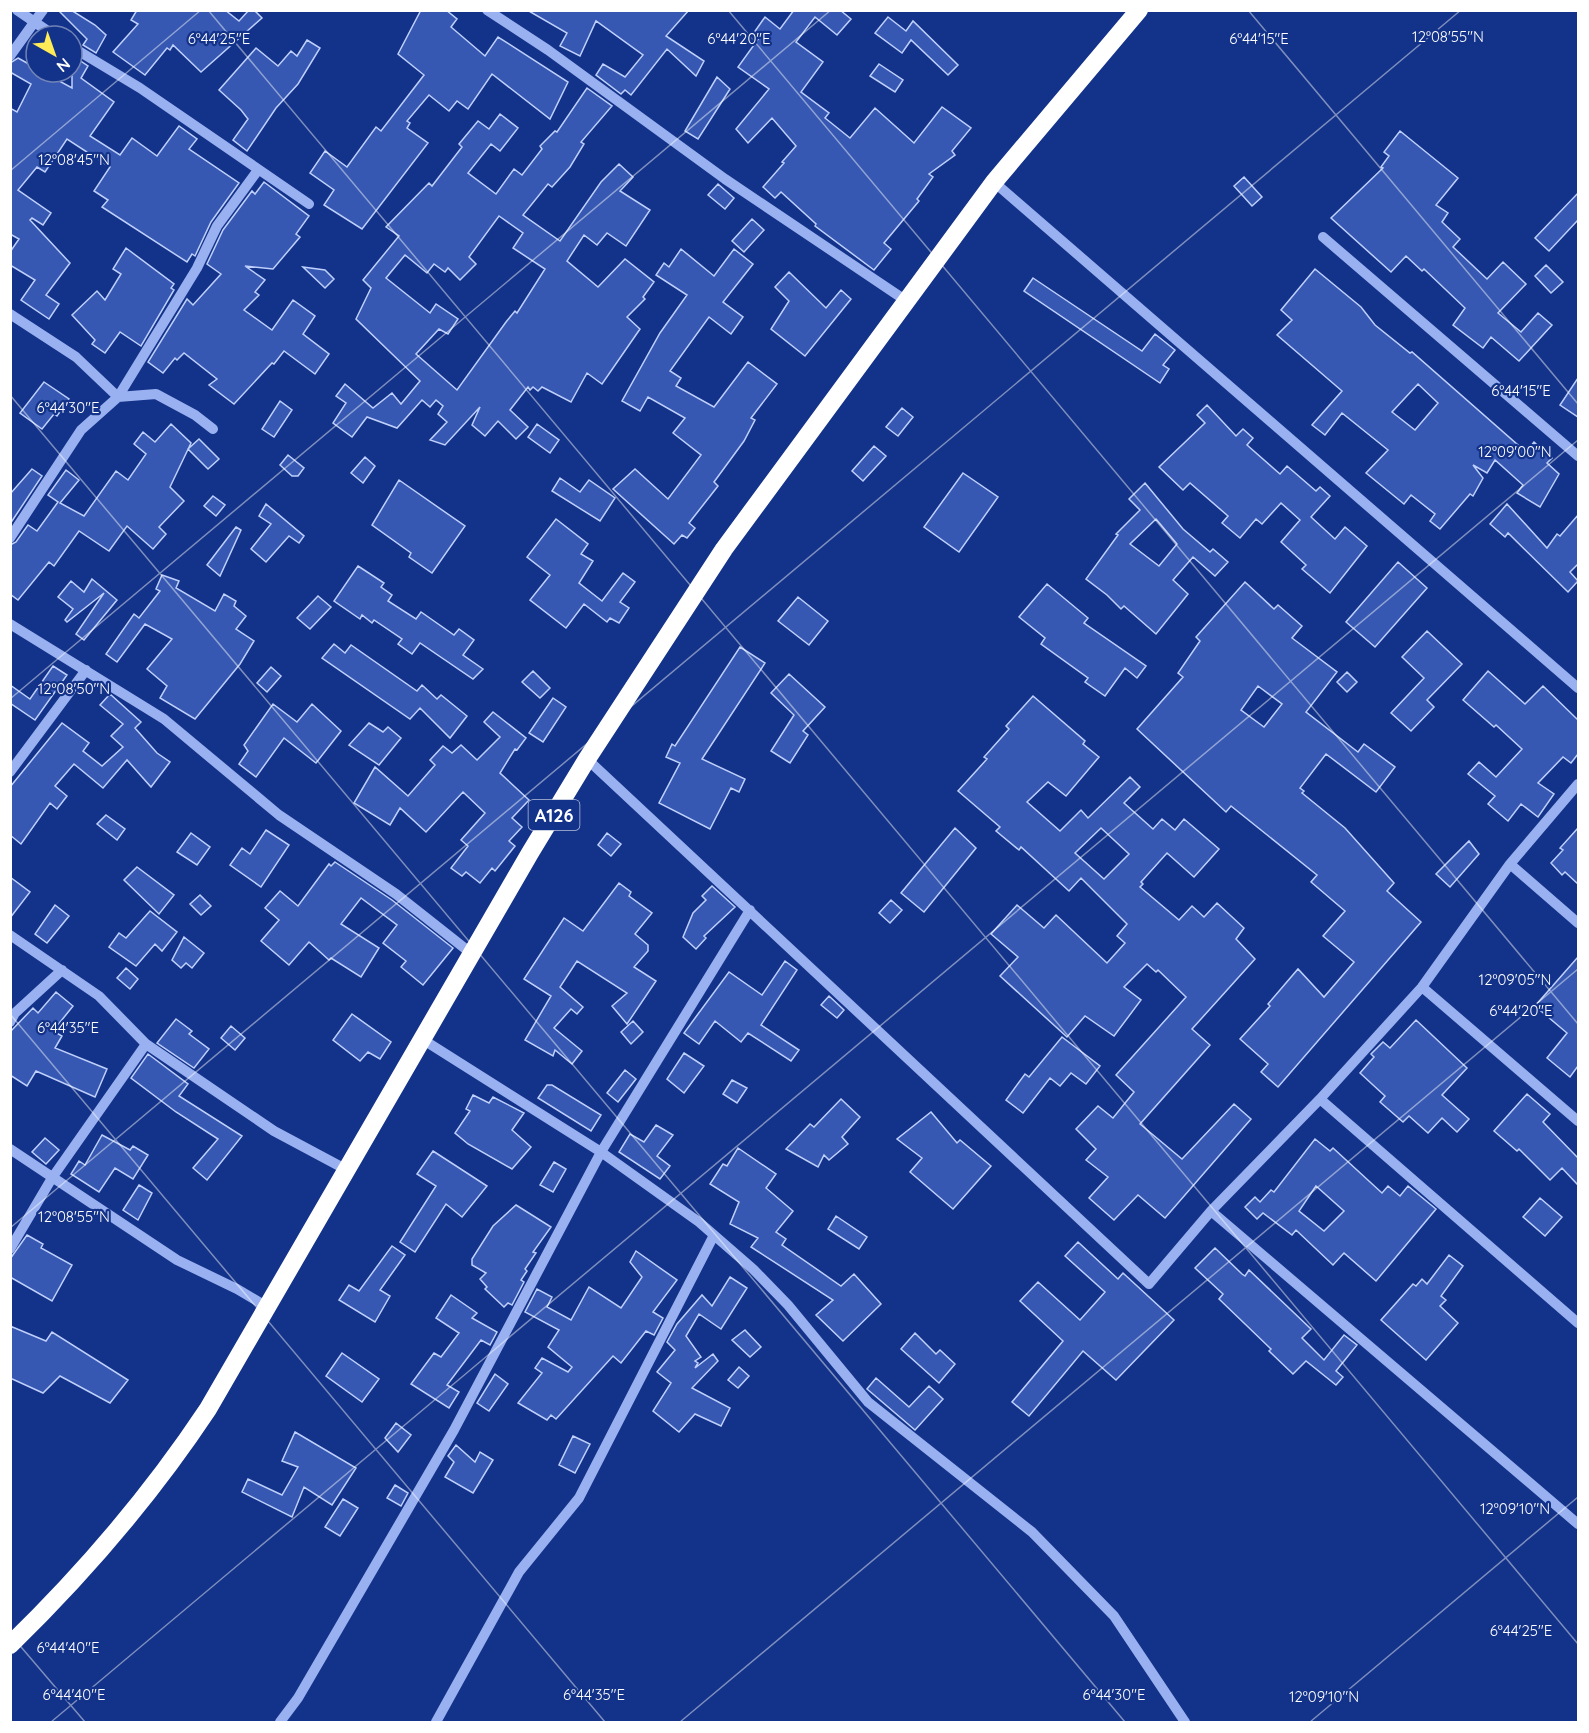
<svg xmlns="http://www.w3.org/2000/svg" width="1589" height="1733" font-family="Quicksand,sans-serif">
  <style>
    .building { fill: #3658b2; stroke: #bfd0fc; stroke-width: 1.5; fill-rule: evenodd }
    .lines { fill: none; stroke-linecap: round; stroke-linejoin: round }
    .minor { stroke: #99b1f0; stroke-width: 10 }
    .highway { stroke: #fff; stroke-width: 18 }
    .ticks { fill: none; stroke: #fff; stroke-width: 1.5; stroke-opacity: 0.45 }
    .labels { text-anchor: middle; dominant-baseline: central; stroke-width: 4.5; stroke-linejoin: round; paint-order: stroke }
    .shield { fill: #133289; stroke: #b8c2dc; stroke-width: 1.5 }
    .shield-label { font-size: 18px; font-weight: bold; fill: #fff }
    .ticks-label { font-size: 15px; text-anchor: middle; fill: #fff; stroke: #133289; stroke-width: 4.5; stroke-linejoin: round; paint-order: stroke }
  </style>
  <rect width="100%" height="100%" fill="#133289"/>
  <path class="building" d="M58 10H71L95 25 106 35 96 53 83 45 87 39Z
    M137 10H225L239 21 249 10H254L262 18 201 72 173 45 170 50 167 48 145 75 113 52 138 24 131 20Z
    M421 10H446L457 19 451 27 485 56 498 37 568 82 550 119 492 74 468 109 457 101 449 111 429 95 407 121 410 123 407 128 428 143 362 229 324 205 334 190 310 173 325 151 347 167 376 127 381 131 424 75 398 54Z
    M527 10H689L666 36 704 61 696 76 667 49 631 95 625 90 621 94 596 75 603 64 625 77 643 55 596 21 580 56 560 46 567 33Z
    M794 10H840L851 19 837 35 815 17 796 42 823 62 801 92 829 113 825 118 850 138 875 108 914 143 942 107 971 128 952 151 955 155 929 174 933 177 917 199 919 201 884 243 891 249 874 270 815 226 816 224 781 192 775 198 763 187 784 163 782 162 796 146 772 118 748 143 736 129 769 89 738 67 759 38 753 34 765 17 780 29Z
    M888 17 906 31 913 21 958 65 948 75 911 40 902 53 875 33Z
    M307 40 320 48 298 84 276 108 247 151 233 140 248 119 241 110 219 90 256 48 278 66 291 51 297 56Z
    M18 58 36 68V72H43L72 88V64L76 58 88 66 81 78 114 102 90 136 120 155 132 138 157 156 179 126 197 139 189 149 239 183 211 222 195 256 192 254 187 262 102 207 108 200 94 191 110 167 67 139 45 172 37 167 18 190 51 213 43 225 32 218 30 220 70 263 46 295 59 304 49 319 21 300 35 280 10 265V252L19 239 10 234V108L17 112 31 84 10 72V63Z
    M879 64 903 80 895 92 870 76Z
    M717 77 730 89 698 139 685 131Z
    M587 88 612 106 581 142 584 144 570 167 552 187 548 184 523 215 560 241 601 182 619 164 633 177 620 191 650 210 626 246 607 233 597 245 584 235 567 261 598 287 625 259 654 282 643 297 645 299 627 317 640 329 602 384 587 373 571 402 542 387 538 391 533 387 530 390 528 387 510 410 528 427 516 439 498 421 485 436 472 425 480 407 445 445 430 440 447 422 438 414 443 406 436 400 430 407 422 400 397 428 367 417 352 437 333 423 346 403 336 396 345 384 373 408 392 393 401 404 420 381 356 319 371 288 363 280 399 236 386 227 429 183 432 186 462 147 459 144 478 121 489 129 500 114 518 128 500 151 491 144 468 173 496 194 514 169 522 175 542 149 540 146 555 131 557 132ZM499 216 523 233 513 248 545 269 517 313 515 311 506 322 457 390 416 354 439 329 448 334 458 319 436 304 430 313 386 278 405 255 427 273 434 264 445 272 448 268 460 280 476 264 469 257Z
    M1400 131 1458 178 1436 205 1448 213 1442 222 1460 239 1453 247 1487 279 1503 262 1526 284 1498 313 1521 332 1538 313 1552 325 1519 361 1491 337 1483 348 1453 325 1465 308 1424 269 1422 271 1406 256 1391 272 1331 218 1383 168 1381 167 1389 156 1384 152Z
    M1244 177 1262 197 1252 206 1234 186Z
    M264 182 309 216 296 234 300 237 273 269 245 266 265 280 255 292 259 295 244 310 272 330 293 300 315 316 303 334 329 354 315 374 284 351 274 364 272 363 234 404 209 385 217 379 184 353 177 360 175 358 163 373 148 362 187 299 193 305 221 274 207 264 223 230 252 191 255 194Z
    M718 184 734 198 725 209 708 195Z
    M1578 193V220L1549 251 1535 238Z
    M752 219 764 230 744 252 732 241Z
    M126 248 174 284 171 288 174 290 141 346 120 332 105 353 92 344 95 340 72 315 97 291 105 300 121 274 113 269Z
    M681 249 714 276 734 249 753 264 723 302 743 317 731 334 709 317 670 371 681 378 676 386 714 407 748 362 777 384 751 418 755 420 744 441 714 482 718 486 689 523 695 528 687 538 682 535 674 544 613 489 635 469 668 499 701 455 673 433 685 418 648 397 640 411 622 401 660 333 687 295 656 275 664 263 669 267Z
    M1546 265 1563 282 1551 293 1535 276Z
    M303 267 325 270 334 279 325 288Z
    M1315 269 1361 307 1375 325 1410 353 1412 352 1526 452 1534 442 1552 458 1547 463 1559 474 1540 507 1517 493 1523 485 1495 460 1487 473 1473 465 1483 478 1473 496 1470 494 1440 529 1430 521 1435 514 1411 495 1404 504 1366 473 1388 450 1342 413 1325 435 1312 425 1342 391 1277 335 1292 320 1281 310ZM1418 384 1438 403 1415 430 1392 412Z
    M789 272 826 308 841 290 851 299 805 356 771 329 789 301 775 287Z
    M1033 278 1142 351 1155 334 1175 350 1163 365 1169 369 1160 383 1024 291Z
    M1578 378V417L1560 405Z
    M44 382 69 399 57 416 54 414 42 429 20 413Z
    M280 401 292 410 274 437 262 429Z
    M1207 405 1236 436 1243 429 1253 438 1247 445 1280 474 1287 466 1316 491 1320 487 1330 496 1311 517 1335 539 1345 527 1367 546 1330 593 1302 569 1306 565 1281 542 1300 520 1281 503 1262 524 1256 519 1240 538 1222 523 1228 516 1190 483 1183 490 1159 467 1205 423 1197 415Z
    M902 408 913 417 898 436 886 427Z
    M171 424 191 443 170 487 184 501 159 527 166 534 153 549 127 526 109 551 79 531 54 566 49 562 18 600 10 594V545L16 542 28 525 37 531 58 502 48 495 66 470 79 480 60 503 84 516 116 471 128 480 146 454 134 444 143 432 155 442Z
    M537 424 559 440 550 453 528 437Z
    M199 439 219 459 208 469 188 449Z
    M874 446 886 456 863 481 852 471Z
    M288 455 304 468 298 476H292L280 465Z
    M365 457 375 466 363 483 351 473Z
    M32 469 42 476 10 524V494Z
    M963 473 998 497 959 552 924 527Z
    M560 478 580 492 589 480 615 498 600 521 552 491Z
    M399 480 465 526 432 573 409 557 411 553 372 525Z
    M1145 483 1183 529 1210 552 1213 549 1228 562 1215 576 1193 557 1173 580 1188 594 1156 634 1124 606 1121 609 1107 595 1086 579 1118 535 1116 534 1140 510 1129 499ZM1156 519 1177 544 1159 566 1130 544Z
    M213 496 225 505 216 516 204 506Z
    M266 504 304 536 299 543 289 536 266 562 251 549 271 524 259 516Z
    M1507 504 1547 548 1557 534 1560 536 1578 515V564L1570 572 1578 581 1568 592 1508 533 1505 537 1490 524Z
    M556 519 588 544 581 554 593 561 579 583 602 601 623 573 635 582 620 602 629 608 619 623 610 618 607 622 584 604 566 628 530 600 550 575 527 557Z
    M236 527 241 530 220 576 207 565Z
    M1398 562 1427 588 1375 647 1346 622Z
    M358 566 384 583 381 587 392 595 388 601 416 619 421 612 454 635 459 629 474 640 463 655 483 669 473 679 420 643 412 654 398 644 402 639 374 620 372 623 362 615 360 619 334 601Z
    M162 575 179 581 176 588 215 611 224 594 236 601 234 606 246 616 236 629 254 641 240 664 195 719 160 698 167 686 147 669 172 639 145 624 117 662 106 654 134 614 139 618 160 591 156 589Z
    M92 579 117 600 84 640 76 634 104 593 67 622 65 620 73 609 58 597 71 581 84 592Z
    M1245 582 1274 609 1278 605 1302 626 1292 638 1337 672 1306 712 1358 752 1364 744 1395 767 1376 792 1326 754 1300 788 1304 791 1302 793 1345 828 1394 883 1387 891 1421 922 1278 1087 1261 1072 1268 1064 1240 1039 1270 1006 1268 1004 1298 969 1324 997 1354 962 1323 936 1345 911 1311 882 1317 875 1231 806 1226 812 1137 729 1183 677 1178 673 1200 641 1196 637ZM1258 686 1282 704 1264 727 1241 710Z
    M1047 584 1088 618 1084 623 1146 666 1137 678 1125 668 1105 696 1085 682 1088 678 1041 644 1045 638 1019 617Z
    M318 596 331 607 310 629 297 618Z
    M798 597 828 621 809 645 778 621Z
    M1427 631 1462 664 1427 700 1434 707 1411 731 1391 713 1424 678 1402 657Z
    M334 644 345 653 351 645 417 691 422 685 437 699 441 695 467 716 450 738 420 708 410 719 322 658Z
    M740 647 765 663 702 759 745 779 739 792 731 788 710 829 659 803 680 763 666 757 672 744 675 746Z
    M53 666 67 675 35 720 10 703V685L30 699Z
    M271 667 281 676 267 692 257 683Z
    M533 671 550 688 540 698 522 682Z
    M1488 671 1525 704 1543 686 1578 720V754L1571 763 1563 757 1538 783 1554 794 1538 817 1521 804 1508 821 1488 804 1495 796 1468 774 1479 762 1496 777 1522 749 1496 725 1494 727 1463 700Z
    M1347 672 1357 682 1347 692 1337 682Z
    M789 674 825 707 803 731 808 735 790 763 771 751 794 715 771 693Z
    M110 694 141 722 135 728 157 753 170 762 151 787 127 760 103 788 74 764 55 786 67 796 57 809 50 803 21 844 10 835V787L62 723 89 743 83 751 102 766 123 747 111 736 123 724 100 705Z
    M1033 696 1085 741 1083 744 1099 757 1066 796 1048 782 1027 802 1060 831 1081 810 1088 818 1130 777 1140 787 1124 803 1153 829 1162 819 1175 830 1184 819 1219 849 1194 877 1167 853 1141 882 1143 884 1140 887 1179 920 1192 906 1204 917 1217 903 1244 928 1236 939 1255 959 1192 1029 1210 1045 1140 1124 1182 1159 1234 1104 1251 1119 1165 1218 1138 1195 1114 1220 1089 1198 1108 1177 1086 1160 1096 1149 1076 1129 1098 1106 1113 1118 1134 1092 1116 1075 1186 997 1158 970 1156 972 1147 964 1124 987 1141 1000 1114 1036 1085 1016 1067 1037 1000 976 1018 957 991 934 1017 905 1044 928 1056 915 1107 963 1125 943 1117 936 1127 924 1081 878 1069 891 1021 847 1019 850 996 831 1000 827 958 791 987 759 984 757 1009 729 1006 726ZM1101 828 1129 854 1104 879 1075 853Z
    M553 698 566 707 543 742 529 733Z
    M273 704 297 722 312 704 341 731 316 763 284 738 256 777 239 764 248 751 244 745Z
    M493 712 526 738 517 750 515 749 500 773 529 800 512 818 522 827 509 841 515 846 495 871 492 868 480 883 466 872 462 876 451 868 468 846 461 840 485 813 463 792 426 832 400 808 390 825 354 803 375 767 408 796 435 765 430 760 443 746 452 753 461 745 477 760 500 737 484 722Z
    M369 723 383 732 388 727 401 738 379 765 349 745Z
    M106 815 125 829 117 840 97 824Z
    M955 828 976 848 924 912 901 893Z
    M1578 828V884L1565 872 1562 875 1551 863 1563 850 1560 848Z
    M266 830 289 845 261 887 230 865 242 848 250 854Z
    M191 833 210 847 197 865 177 852Z
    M607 833 621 844 611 856 598 845Z
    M1469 841 1479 854 1450 887 1436 874Z
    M335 862 392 900 453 948 423 985 401 967 406 961 383 943 397 925 361 898 341 924 379 948 361 977 331 958 329 960 309 942 289 965 261 941 279 920 265 908 280 891 298 906 329 864 331 866Z
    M137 867 174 895 159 914 124 880Z
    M10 877 30 892 10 918Z
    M619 883 631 892 629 896 652 913 635 934 648 945V951L634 967 656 981 627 1024 612 1006 627 993 577 961 560 987 583 1007 577 1014 571 1009 554 1028 582 1051 572 1064 555 1050 553 1056 525 1040 551 996 524 979 564 918 583 931Z
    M712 886 735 907 704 936 706 938 696 949 683 937 693 913 706 900 702 896Z
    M200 895 211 906 201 915 190 904Z
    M891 900 902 910 890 923 879 913Z
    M55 905 69 916 47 943 35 934Z
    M150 911 177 932 162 951 155 944 136 966 109 947 119 933 126 938Z
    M184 937 204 953 192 968 186 963 181 968 172 960Z
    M1578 957V1066L1570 1077 1547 1058 1567 1033 1535 1006Z
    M785 961 797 970 761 1025 799 1050 791 1061 748 1033 741 1042 715 1021 699 1044 684 1033 729 972 762 995Z
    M126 968 138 979 130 989 117 978Z
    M56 992 73 1006 53 1031 62 1036 55 1048 107 1069 95 1097 36 1071 27 1086 10 1075V1032L33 1008 38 1013Z
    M829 996 844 1010 837 1018 821 1005Z
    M352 1014 391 1042 380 1059 368 1052 360 1061 333 1040Z
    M176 1019 192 1031 189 1034 209 1049 194 1068 157 1043Z
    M1416 1020 1467 1068 1442 1095 1469 1119 1457 1132 1442 1118 1428 1133 1409 1116 1403 1122 1380 1102 1385 1096 1360 1073 1374 1057 1371 1054 1383 1042 1390 1048Z
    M633 1021 643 1032 631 1044 621 1032Z
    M231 1026 245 1038 235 1050 221 1038Z
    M1062 1037 1100 1066 1086 1084 1071 1073 1060 1086 1050 1078 1023 1113 1006 1100 1025 1074 1029 1077Z
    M684 1053 704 1066 684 1093 667 1079Z
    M148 1054 188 1084 179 1096 242 1136 207 1180 193 1168 218 1139 176 1112 131 1078Z
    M625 1070 636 1079 618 1102 607 1093Z
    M732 1080 747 1088 737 1103 723 1094Z
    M547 1085H552L601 1115 591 1131 538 1098Z
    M1527 1094 1550 1114 1543 1122 1578 1158V1185L1562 1168 1550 1180 1519 1149 1517 1151 1494 1131Z
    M473 1095 489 1103 493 1097 524 1113 512 1130 531 1147 512 1169 468 1144 455 1133 470 1111 466 1109Z
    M841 1099 860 1117 842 1137 848 1144 829 1160 824 1155 818 1167 786 1149 810 1124 814 1127Z
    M931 1112 957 1143 960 1140 991 1166 953 1209 910 1172 922 1158 897 1139Z
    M656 1125 673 1135 657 1156 670 1166 660 1179 619 1152 630 1134 644 1142Z
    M102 1135 130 1150 133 1146 148 1155 133 1179 115 1168 99 1192 71 1174 79 1161 85 1165Z
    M45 1138 59 1150 46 1164 32 1152Z
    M1315 1139 1330 1151 1333 1148 1382 1193 1388 1186 1400 1196 1408 1186 1436 1209 1376 1281 1344 1253 1333 1265 1296 1230 1292 1235 1263 1213 1257 1219 1245 1207 1255 1197 1260 1202 1271 1190 1274 1192ZM1316 1186 1344 1211 1324 1231 1299 1211Z
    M738 1148 776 1174 766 1188 793 1211 776 1232 786 1239 782 1245 841 1286 854 1274 881 1304 843 1341 816 1315 833 1300 751 1247 758 1238 730 1224 739 1202 710 1184 723 1164 727 1166Z
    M433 1151 487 1186 462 1217 446 1204 415 1252 400 1242 436 1186 417 1174Z
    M554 1162 566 1169 553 1192 540 1185Z
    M139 1185 152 1193 138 1220 123 1210Z
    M1540 1198 1562 1217 1545 1236 1523 1217Z
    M516 1205 551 1227 533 1252 536 1253 525 1269 527 1271 521 1280 524 1282 512 1305 508 1303 504 1307 485 1289 487 1287 480 1279 486 1273 472 1265V1259L493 1226Z
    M836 1216 867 1237 859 1249 828 1229Z
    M27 1235 43 1244 41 1248 72 1265 52 1301 10 1277V1259Z
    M1078 1242 1118 1279 1123 1273 1174 1320 1116 1380 1083 1351 1029 1416 1012 1402 1063 1341 1020 1301 1038 1282 1080 1320 1105 1292 1065 1256Z
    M392 1246 405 1255 380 1290 390 1296 375 1322 339 1300 349 1285 359 1291Z
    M1215 1248 1242 1274 1245 1276 1249 1270 1311 1329 1302 1338 1324 1360 1344 1335 1357 1345 1336 1371 1343 1377 1336 1385 1306 1361 1293 1374 1269 1351 1271 1349 1219 1299 1223 1294 1195 1268Z
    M636 1251 677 1280 653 1312 663 1318 654 1335 646 1331 621 1363 613 1356 556 1419 551 1415 547 1420 518 1403 542 1373 535 1368 542 1358 568 1372 572 1367 548 1347 559 1330 525 1312 537 1289 552 1297 547 1307 571 1320 589 1287 621 1308 642 1277 630 1262Z
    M1449 1255 1463 1266 1441 1296 1446 1300 1440 1306 1458 1323 1426 1360 1381 1320 1413 1284 1416 1286 1422 1279 1427 1284Z
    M730 1277 747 1288 721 1329 699 1314 686 1336 701 1357 695 1361 698 1363 695 1368 713 1354 718 1361 692 1388 730 1408 721 1426 695 1414 679 1432 653 1411 671 1383 657 1372 675 1350 667 1342 677 1324 702 1295 712 1306Z
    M451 1295 477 1313 472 1318 497 1332 490 1345 481 1340 447 1385 459 1392 449 1408 411 1384 434 1353 441 1357 459 1333 436 1318Z
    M10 1326 46 1341 52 1332 128 1380 110 1403 60 1376 43 1393 10 1378Z
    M745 1330 761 1347 750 1357 732 1340Z
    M915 1333 936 1354 940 1350 955 1364 939 1383 901 1349Z
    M342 1353 379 1379 362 1402 326 1376Z
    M739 1367 749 1376 738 1388 728 1380Z
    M495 1374 508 1384 489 1411 477 1403Z
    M876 1378 909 1407 929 1386 943 1399 915 1430 867 1389Z
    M396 1423 411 1435 398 1452 385 1438Z
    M295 1432 356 1468 332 1505 304 1487 292 1517 242 1492 248 1479 282 1495 298 1467 282 1461Z
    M573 1436 590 1444 575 1473 559 1465Z
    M456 1445 475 1462 480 1452 493 1460 473 1493 445 1477 454 1462 448 1456Z
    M395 1485 408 1493 401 1506 387 1498Z
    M343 1499 358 1508 340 1536 325 1527Z"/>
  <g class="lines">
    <path class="minor" d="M17 10 55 36
      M487 10 548 50 725 179 905 300
      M72 47 140 88 309 204
      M10 56 43 10
      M994 182 1578 688
      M1323 237 1578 456
      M10 314 76 357 118 397 197 268 217 226 258 170
      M10 538 81 430 118 397 156 394 195 415 213 429
      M10 624 164 719 279 815 396 894 472 954
      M587 759 1149 1284 1211 1211 1320 1099 1422 987 1510 864 1578 784
      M10 772 86 670
      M1510 864 1578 923
      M10 935 99 996 146 1044 52 1178 10 1249
      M1422 987 1578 1121
      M10 1022 15 1013 62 970
      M422 1039 601 1152 699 1222 753 1269 788 1305 868 1402 1032 1532 1114 1616 1185 1722
      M146 1044 274 1131 347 1170
      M1320 1099 1578 1323
      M10 1149 177 1260 237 1289 269 1308
      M1211 1211 1578 1524
      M280 1722 298 1698 454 1430 601 1152 750 910
      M436 1722 519 1572 579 1498 714 1235"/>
    <path class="highway" d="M10 1645C84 1573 151 1495 208 1409L530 853 587 759 724 549 994 182 1139 10"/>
  </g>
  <path class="ticks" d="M208 10 1578 1644M728 10 1578 1024M1248 10 1578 404M10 171 201 10M10 395 1125 1722M10 699 831 10M10 1014 605 1722M10 1228 1461 10M10 1634 85 1722M51 1722 1578 440M680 1722 1578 969M1310 1722 1578 1497"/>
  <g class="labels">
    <rect class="shield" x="528.5" y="800" width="51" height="30" rx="4.5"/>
    <g class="shield-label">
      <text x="554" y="815">A126</text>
    </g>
  </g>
  <g class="ticks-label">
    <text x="1448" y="42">12°08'55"N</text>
    <text x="219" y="44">6°44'25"E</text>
    <text x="739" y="44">6°44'20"E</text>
    <text x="1259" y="44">6°44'15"E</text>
    <text x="74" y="165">12°08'45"N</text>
    <text x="1521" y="396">6°44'15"E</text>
    <text x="68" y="413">6°44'30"E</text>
    <text x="1515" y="457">12°09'00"N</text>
    <text x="74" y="694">12°08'50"N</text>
    <text x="1515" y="985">12°09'05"N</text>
    <text x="1521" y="1016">6°44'20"E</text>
    <text x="68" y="1033">6°44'35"E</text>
    <text x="74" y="1222">12°08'55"N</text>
    <text x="1515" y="1514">12°09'10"N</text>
    <text x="1521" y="1636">6°44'25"E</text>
    <text x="68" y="1653">6°44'40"E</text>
    <text x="74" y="1700">6°44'40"E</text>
    <text x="594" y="1700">6°44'35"E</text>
    <text x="1114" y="1700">6°44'30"E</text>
    <text x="1324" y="1702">12°09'10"N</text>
  </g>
  <rect width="1589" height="1733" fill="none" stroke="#ffffff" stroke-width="24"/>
  <g transform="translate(54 54) rotate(140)"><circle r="28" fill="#133289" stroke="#7184b8" stroke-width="1.5"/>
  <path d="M0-4.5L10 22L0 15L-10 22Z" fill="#ffeb58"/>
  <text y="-9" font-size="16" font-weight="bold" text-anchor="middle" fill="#ffffff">N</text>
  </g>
</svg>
